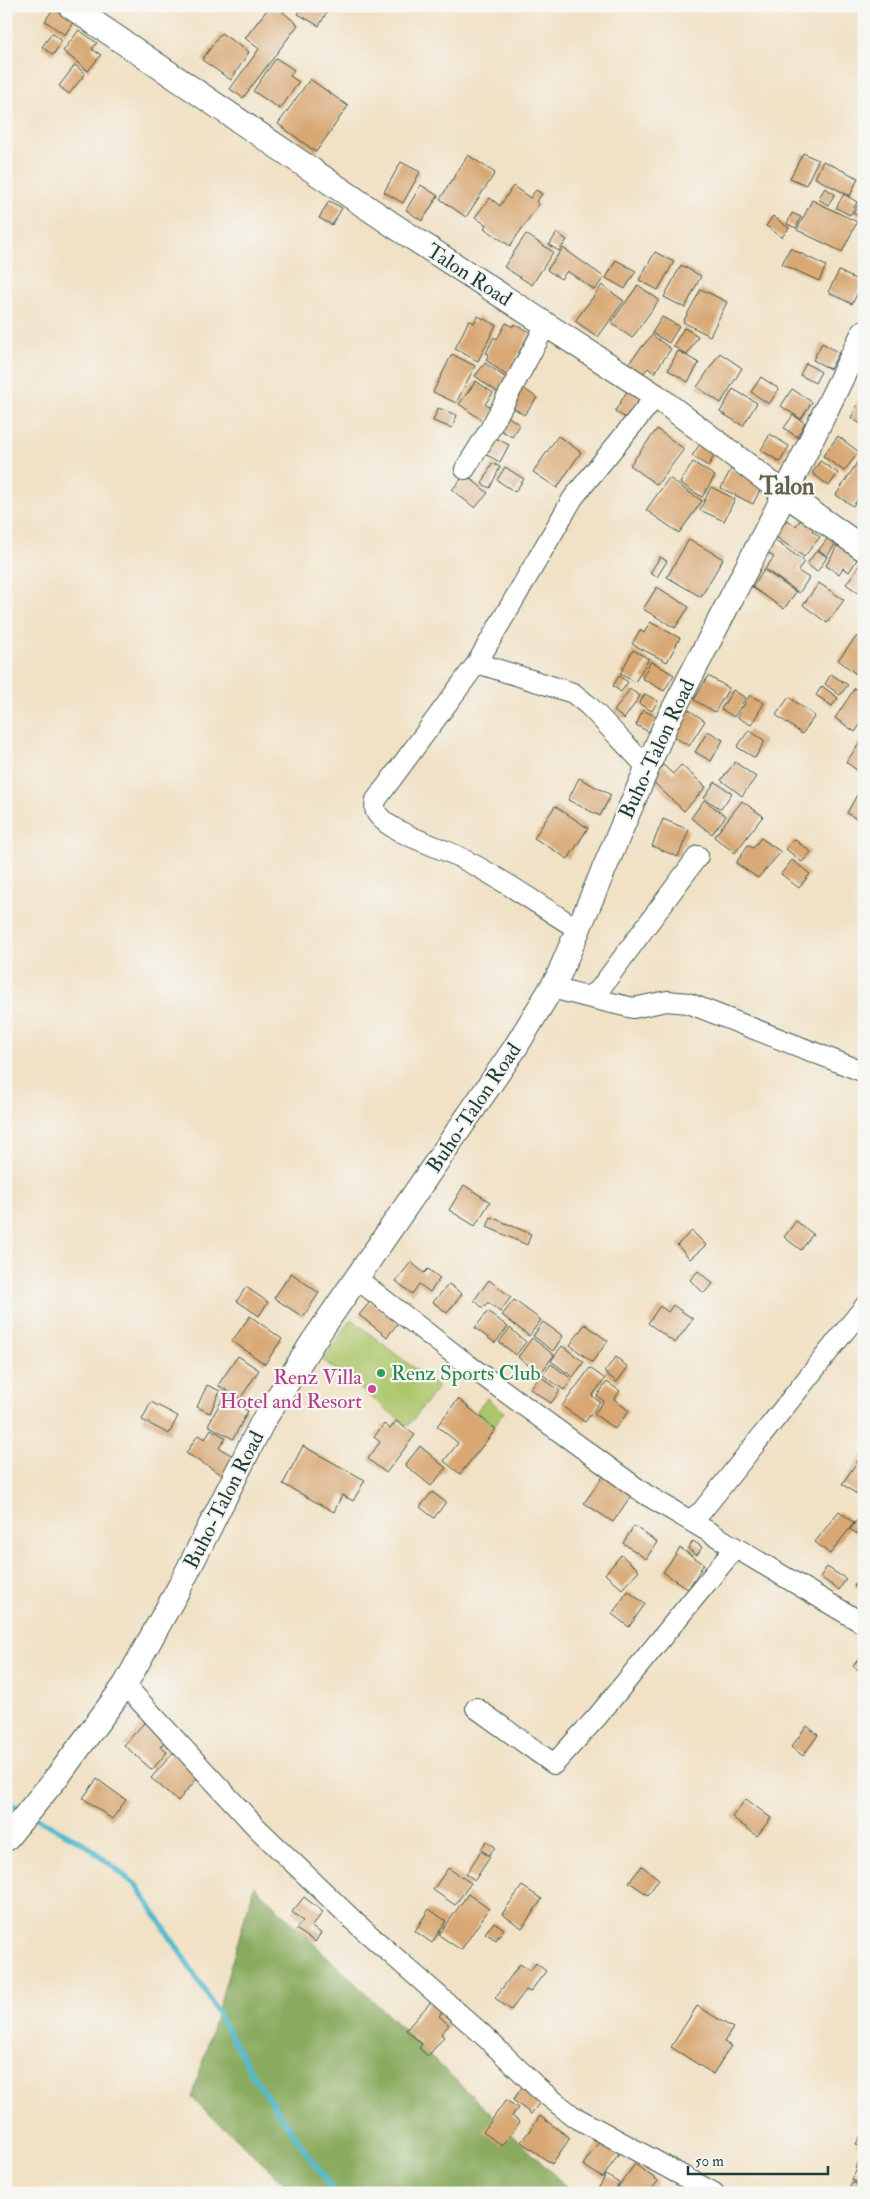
<svg xmlns="http://www.w3.org/2000/svg" width="870" height="2199" font-family="'IM FELL Double Pica',serif">
  <style>
    .green { fill: #adc66b; stroke: #668250 }
    .forest { fill: #8aab5f; stroke: #54744a }
    .lines { fill: none; stroke-linecap: round; stroke-linejoin: round }
    .stream { stroke: #51bace; stroke-width: 5.5 }
    .building { fill: #d8a773 }
    .minor-casing { stroke: #3e564a; stroke-width: 22 }
    .tertiary-casing { stroke: #3e564a; stroke-width: 26 }
    .minor { stroke: #fff; stroke-width: 20 }
    .tertiary { stroke: #fff; stroke-width: 24 }
    .leisure-dot { fill: #2e9e5b; stroke: #f6f6f2; stroke-width: 2 }
    .hotel-dot { fill: #d1479c; stroke: #f6f6f2; stroke-width: 2 }
    .labels { text-anchor: middle; dominant-baseline: central; stroke-width: 4.5; stroke-linejoin: round; paint-order: stroke }
    .street-label { font-size: 21px; fill: #1f3d34; stroke: #f6f6f2 }
    .leisure-label { font-size: 21px; fill: #27864d; stroke: #f6f6f2; text-anchor: start }
    .hotel-label { font-size: 21px; fill: #b23c85; stroke: #f6f6f2; text-anchor: end }
    .quarter-label { font-size: 24px; font-weight: bold; fill: #60624a; stroke: #f6f6f2 }
  </style>
  <rect width="100%" height="100%" fill="#f6f6f2"/>
  <filter id="ink" filterUnits="userSpaceOnUse"><feTurbulence type="fractalNoise" baseFrequency=".02" numOctaves="2"/><feDisplacementMap in="SourceGraphic" scale="10" xChannelSelector="R" yChannelSelector="G"/><feConvolveMatrix kernelMatrix="1 2 1 2 8 2 1 2 1" color-interpolation-filters="sRGB"/></filter>
  <filter id="wash" filterUnits="userSpaceOnUse"><feTurbulence type="fractalNoise" baseFrequency=".0096" numOctaves="4" result="noise"/><feDisplacementMap in="SourceGraphic" scale="20" xChannelSelector="R" yChannelSelector="G"/><feGaussianBlur stdDeviation="1.12" result="paint"/><feColorMatrix in="noise" values="0 0 0 0 0 0 0 0 0 0 0 0 0 0 0 0 0 1.4 0 .05"/><feComposite in="paint" operator="in"/></filter>
  <g filter="url(#wash)">
    <rect width="100%" height="100%" fill="#f1e1c5"/>
    <path class="green" d="M351 1319 438 1387 408 1426 323 1360Z
      M487 1398 504 1412 494 1426 476 1412Z"/>
    <path class="forest" d="M254 1886 573 2193H295L192 2098Z"/>
    <g class="lines">
      <path class="stream" d="M6 1802 22 1810
        M32 1816 85 1844 137 1886 204 1989 255 2079 335 2193"/>
    </g>
    <g id="blocks">
      <path class="building" d="M55 6H62L77 16 65 35 45 21Z
        M270 6H288L283 12 298 25 243 98 230 89 259 49 245 38Z
        M303 6H330L319 26 298 14Z
        M79 30 97 43 92 49 101 55 88 71 63 51Z
        M52 33 62 41 53 55 42 47Z
        M221 33 249 52 231 80 202 60Z
        M276 58 294 70 290 76 299 82 280 109 253 91Z
        M75 65 85 74 69 94 59 86Z
        M310 79 348 106 316 152 278 124Z
        M803 153 818 160 806 185 790 178Z
        M468 155 495 173 466 217 440 199Z
        M823 161 858 178 850 196 815 178Z
        M401 162 420 172 403 203 384 192Z
        M421 185 438 196 422 221 406 210Z
        M513 186 530 198 536 190 542 194 536 202 539 204 510 246 484 228 486 225 475 217 490 198 500 206Z
        M825 188 835 194 828 205 818 199Z
        M844 194 857 202 850 215 836 208Z
        M864 194V219L853 213Z
        M812 200 857 222 842 252 797 230Z
        M329 201 342 208 332 225 319 218Z
        M792 213 801 217 796 228 787 224Z
        M773 216 789 228 782 237 766 226Z
        M557 233 567 240 559 251 549 245Z
        M526 234 553 252 532 285 504 267Z
        M563 248 604 277 595 290 567 271 561 279 547 270Z
        M790 248 826 266 819 281 782 264Z
        M655 252 674 262 658 290 639 280Z
        M616 260 636 271 625 289 606 278Z
        M681 265 701 276 685 308 664 297Z
        M839 271 863 283 852 304 828 292Z
        M602 285 624 301 598 337 575 321Z
        M638 285 659 300 632 338 611 323Z
        M701 289 727 302 710 336 683 322Z
        M478 316 496 325 478 361 455 349 469 320 474 323Z
        M662 317 679 326 669 343 652 333Z
        M506 323 513 327 514 324 530 332 514 362 518 365 510 378 486 360 489 354 486 353 494 337 497 339Z
        M684 328 698 336 687 355 673 346Z
        M652 335 671 349 654 373 648 368 641 376 627 365Z
        M822 343 839 353 830 369 813 360Z
        M678 351 699 363 688 382 668 370Z
        M720 353 742 368 721 403 697 387Z
        M452 354 475 366 456 403 433 392Z
        M485 363 509 380 500 394 475 376Z
        M806 363 821 372 815 383 800 375Z
        M761 377 779 389 769 404 751 392Z
        M476 381 493 393 485 404 494 410 486 423 459 404Z
        M518 384 537 398 524 415 505 402Z
        M631 385 643 393 627 419 615 411Z
        M733 389 757 403 743 426 720 412Z
        M792 389 812 402 801 419 781 406Z
        M864 392V426L851 418Z
        M438 408 457 415 452 428 433 421Z
        M506 415 520 425 512 437 497 428Z
        M793 415 805 423 797 437 784 428Z
        M657 429 684 449 657 485 630 465Z
        M488 434 509 445 500 462 479 451Z
        M770 434 789 446 780 462 761 450Z
        M558 436 581 452 557 488 533 472Z
        M838 436 859 452 844 471 823 456Z
        M702 441 717 452 708 466 692 456Z
        M860 458 864 461V490L853 506 836 495Z
        M820 461 838 473 829 486 812 473Z
        M693 462 715 476 702 497 680 483Z
        M492 463 500 467 490 488 482 484Z
        M505 467 524 479 515 492 497 480Z
        M731 469 762 486 753 504 721 488Z
        M465 474 488 493 475 508 452 490Z
        M669 478 702 501 679 533 646 510Z
        M711 487 735 499 724 521 700 510Z
        M803 517 816 526 812 531 820 537 804 557 775 536 787 520 796 526Z
        M834 529 842 535 827 556 819 550Z
        M770 537 804 561 798 571 809 578 799 593 765 569 774 557 762 548Z
        M842 537 860 555 849 572 843 568 839 574 826 566Z
        M689 539 723 559 701 597 667 577Z
        M817 550 827 557 817 572 807 564Z
        M660 557 667 561 657 577 650 573Z
        M864 559V597L846 584Z
        M764 570 796 592 784 609 752 587Z
        M819 583 844 600 827 623 803 605Z
        M657 587 689 607 675 628 643 609Z
        M650 622 680 638 667 662 632 644 640 630 644 633Z
        M857 636 864 641V680L838 660Z
        M633 650 649 659 635 682 620 674Z
        M651 661 674 675 664 691 642 678Z
        M831 674 848 685 840 695 825 684Z
        M619 676 628 682 621 692 613 686Z
        M708 676 729 688 715 712 694 700Z
        M822 686 838 698 832 706 816 695Z
        M855 688 864 694V720L855 732 835 718Z
        M630 689 640 696 624 719 614 711Z
        M733 690 746 698 734 717 721 709Z
        M645 694 658 701 652 711 639 704Z
        M750 695 764 703 751 725 737 717Z
        M789 697 815 716 802 734 776 715Z
        M686 708 705 721 689 746 669 734Z
        M643 710 657 717 649 732 636 725Z
        M749 730 765 741 755 758 737 747Z
        M708 731 723 740 711 761 695 752Z
        M862 740 864 742 862 774 846 762Z
        M735 762 756 777 742 796 721 780Z
        M663 765 673 774 681 765 706 787 684 811 650 779Z
        M579 778 611 795 600 816 568 800Z
        M715 782 732 793 721 809 704 798Z
        M857 795 864 800V823L847 813Z
        M704 800 726 816 712 834 691 818Z
        M742 801 763 816 735 853 714 837Z
        M555 806 588 828 568 859 534 838Z
        M663 819 689 830 678 857 652 846Z
        M761 838 781 852 758 878 736 863 748 845 753 848Z
        M794 839 811 852 802 862 786 849Z
        M792 860 810 874 799 888 781 874Z
        M464 1185 490 1202 475 1226 449 1210Z
        M491 1217 531 1234 527 1245 487 1227Z
        M796 1221 813 1234 801 1250 784 1237Z
        M692 1231 706 1245 690 1259 677 1245Z
        M411 1262 424 1273 428 1269 440 1278 430 1292 419 1284 412 1294 396 1281Z
        M698 1271 713 1284 704 1293 690 1280Z
        M291 1273 319 1293 303 1317 274 1298Z
        M489 1280 511 1297 500 1312 488 1302 483 1308 474 1300Z
        M449 1284 462 1294 447 1313 433 1302Z
        M246 1287 268 1302 259 1316 237 1301Z
        M514 1300 541 1320 529 1336 502 1315Z
        M370 1302 398 1323 387 1337 359 1315Z
        M673 1305 693 1319 675 1343 648 1323 660 1306 668 1312Z
        M488 1311 508 1327 495 1343 475 1328Z
        M250 1316 282 1339 265 1364 232 1341Z
        M543 1322 563 1336 553 1351 533 1336Z
        M585 1324 608 1341 592 1362 570 1345Z
        M510 1328 526 1342 516 1355 499 1342Z
        M532 1338 554 1355 540 1374 518 1357Z
        M562 1346 584 1362 573 1377 551 1361Z
        M238 1356 259 1370 240 1399 218 1385Z
        M616 1357 628 1367 617 1382 604 1372Z
        M551 1364 572 1379 564 1390 543 1375Z
        M590 1368 605 1379 592 1396 600 1402 585 1422 562 1406Z
        M540 1376 560 1391 551 1403 530 1389Z
        M607 1382 620 1391 614 1399 629 1411 615 1429 594 1414 604 1401 597 1396Z
        M207 1385 220 1391 210 1413 197 1407Z
        M223 1398 248 1411 233 1439 208 1425Z
        M458 1399 496 1429 460 1474 444 1461 458 1443 437 1426Z
        M151 1402 178 1416 169 1434 142 1420Z
        M396 1421 415 1435 386 1473 368 1459 380 1442 374 1437 384 1424 390 1429Z
        M211 1429 226 1438 219 1448 235 1457 224 1476 186 1453 198 1435 205 1439Z
        M303 1446 365 1480 353 1501 342 1495 334 1512 283 1484Z
        M420 1446 446 1468 431 1486 405 1465Z
        M864 1452V1499L842 1484Z
        M606 1472 634 1491 613 1522 584 1503Z
        M432 1492 446 1502 434 1518 420 1507Z
        M839 1511 854 1523 830 1554 815 1542Z
        M857 1520 863 1525 857 1534 850 1529Z
        M634 1526 657 1542 646 1559 623 1543Z
        M693 1541 702 1547 697 1555 688 1549Z
        M680 1548 704 1564 688 1589 663 1572Z
        M621 1555 639 1570 622 1589 605 1574Z
        M827 1567 846 1579 839 1590 820 1577Z
        M864 1572V1593L854 1586Z
        M628 1591 645 1604 629 1627 612 1614Z
        M864 1652V1675L853 1666Z
        M145 1722 166 1740 160 1747 167 1752 152 1770 124 1745Z
        M807 1726 818 1735 803 1756 791 1747Z
        M180 1745 200 1775 178 1801 151 1778Z
        M97 1779 126 1800 112 1819 83 1798Z
        M746 1799 771 1818 757 1836 732 1817Z
        M487 1841 495 1847 489 1855 481 1849Z
        M481 1851 490 1857 475 1880 466 1874Z
        M642 1866 659 1879 648 1895 629 1882Z
        M448 1868 471 1883 455 1905 433 1890Z
        M522 1886 542 1899 522 1928 502 1914Z
        M468 1894 489 1909 461 1950 439 1935Z
        M304 1897 323 1912 311 1927 321 1933 315 1942 296 1929 303 1921 292 1912Z
        M429 1909 446 1921 432 1943 415 1931Z
        M494 1922 504 1929 496 1940 485 1933Z
        M536 1963 546 1971 530 1992 526 1990 511 2010 495 1998 520 1964 530 1971Z
        M435 1997 447 2007 439 2016 449 2025 441 2034 444 2037 428 2056 419 2048 422 2044 406 2030Z
        M697 2006 733 2028 724 2042 731 2046 713 2074 671 2047Z
        M526 2082 544 2097 531 2114 513 2100Z
        M506 2100 518 2108 512 2116 520 2122 502 2146 483 2132Z
        M540 2116 570 2138 552 2164 521 2142Z
        M864 2130V2148L856 2144Z
        M601 2138 621 2150 603 2178 583 2165Z
        M864 2153V2173L855 2168Z
        M635 2164 658 2181 649 2193H626L618 2187Z
        M856 2171 864 2176V2187L851 2179Z
        M606 2175 619 2183 614 2193H596Z
        M853 2182 864 2189V2193H846Z"/>
    </g>
  </g>
  <g filter="url(#ink)">
    <use href="#blocks" fill-opacity="0" stroke="#3e564a" stroke-width="1"/>
    <g class="lines">
      <defs>
        <path id="minor" d="M465 469 490 429 546 325
          M477 663 573 498 656 396
          M578 929C540 906 503 879 463 859 442 847 392 834 378 815 374 810 375 806 376 800L477 663 573 693 589 706 647 767
          M552 988 587 997 599 990 698 856
          M587 997 633 1008 667 1001 688 1003 864 1072
          M357 1279 467 1364 645 1494 864 1624
          M690 1520 702 1511 864 1307
          M125 1685 257 1828 356 1923 481 2033 538 2088 573 2116 714 2193
          M476 1708 554 1764 597 1717 735 1548"/>
        <path id="tertiary" d="M70 6 396 227 656 396 785 494 864 549
          M6 1839 61 1772 125 1685 180 1586 263 1421 314 1340 515 1048 557 979 666 724 785 494 864 332"/>
      </defs>
      <use href="#minor" class="minor-casing"/>
      <use href="#tertiary" class="tertiary-casing"/>
      <use href="#minor" class="minor"/>
      <use href="#tertiary" class="tertiary"/>
    </g>
  </g>
  <circle class="leisure-dot" cx="381" cy="1373" r="5"/>
  <circle class="hotel-dot" cx="372" cy="1389" r="5"/>
  <g class="labels">
    <g class="street-label">
      <text transform="translate(469 275) rotate(33)">Talon Road</text>
      <text transform="translate(657 749) rotate(-65)">Buho-Talon Road</text>
      <text transform="translate(474 1108) rotate(-56)">Buho-Talon Road</text>
      <text transform="translate(224 1500) rotate(-63)">Buho-Talon Road</text>
    </g>
    <g class="leisure-label">
      <text x="391" y="1373">Renz Sports Club</text>
    </g>
    <g class="hotel-label">
      <text x="362" y="1377">Renz Villa<tspan x="362" dy="24">Hotel and Resort</tspan></text>
    </g>
    <g class="quarter-label">
      <text x="787" y="486">Talon</text>
    </g>
  </g>
  <rect width="870" height="2199" fill="none" stroke="#f6f6f2" stroke-width="25"/>
  <path d="M688 2166v8h140v-8" fill="none" stroke="#1f3d34" stroke-width="2.5"/>
  <text x="695" y="2166" font-size="15" fill="#1f3d34" stroke="#f6f6f2" stroke-width="4" paint-order="stroke">50 m</text>
</svg>
